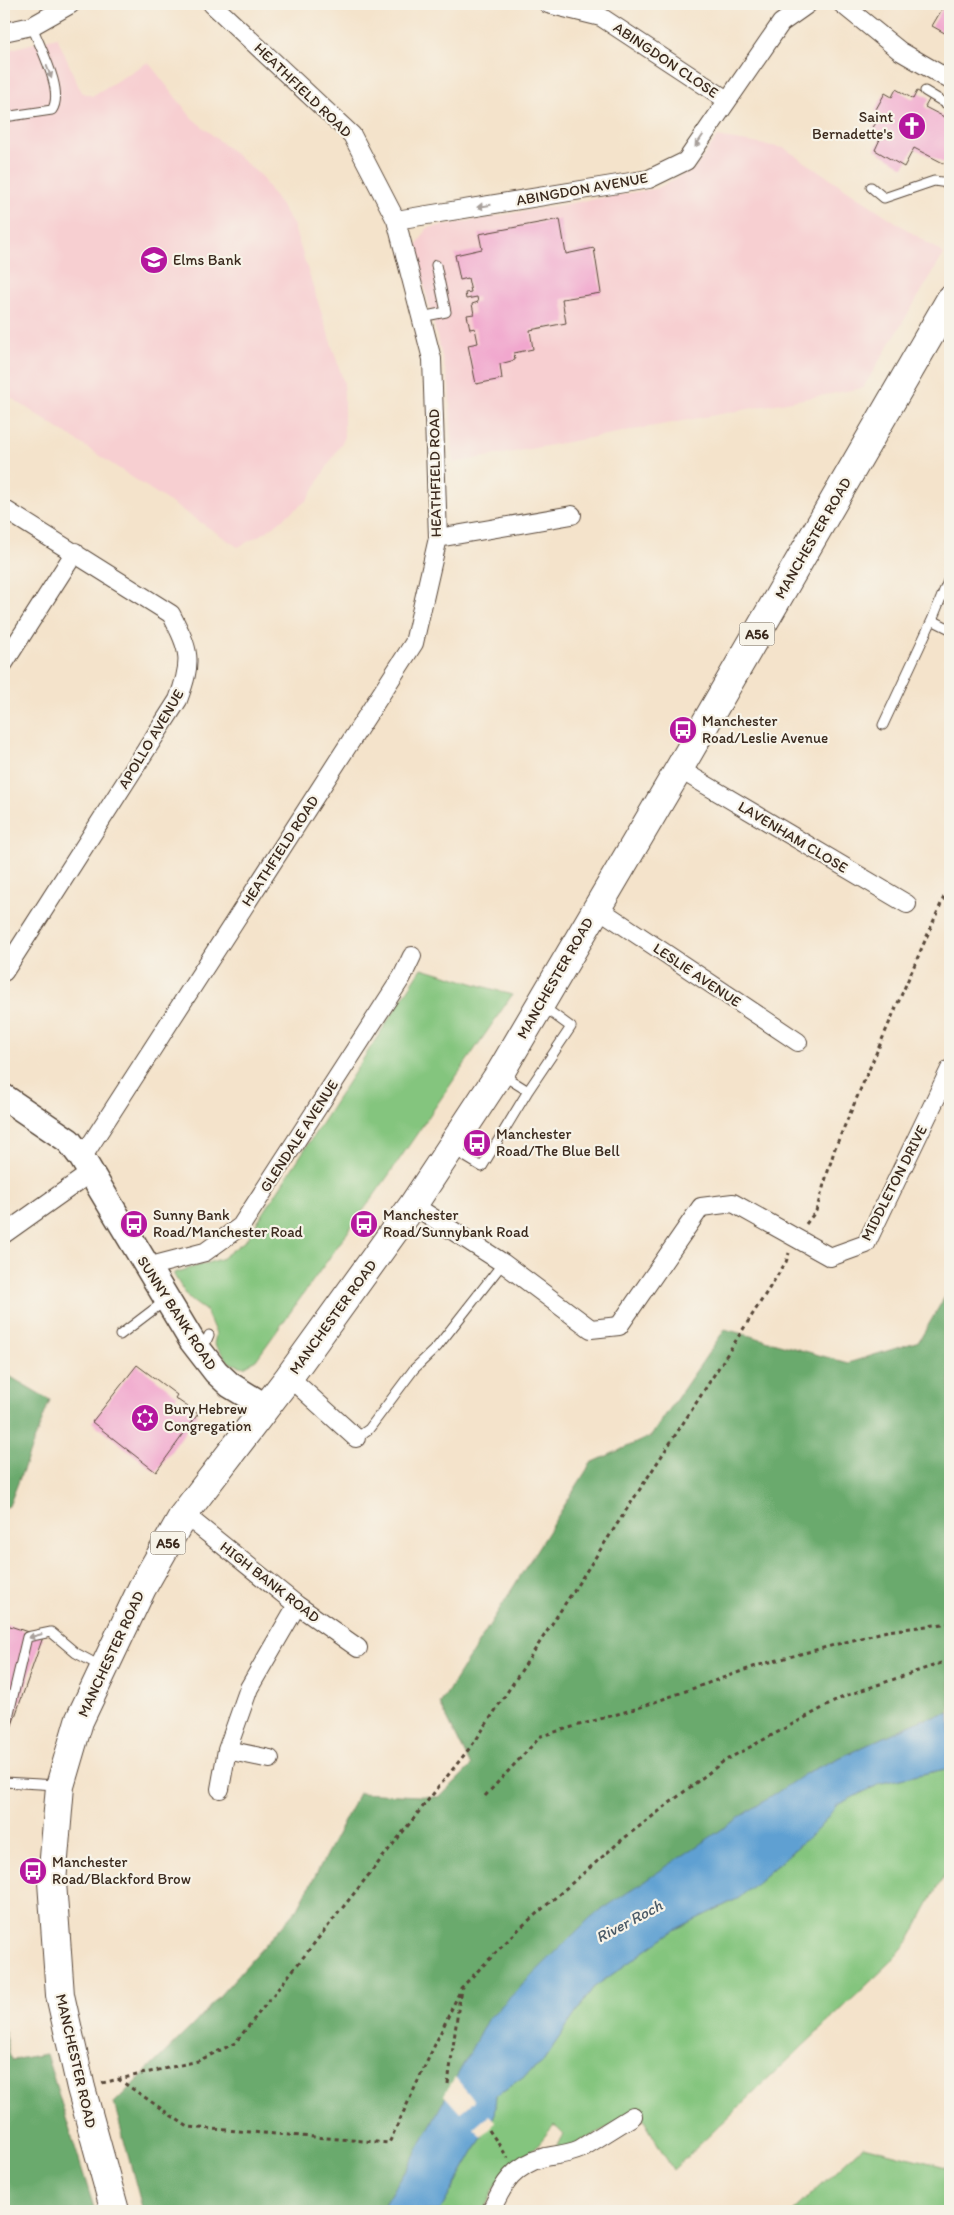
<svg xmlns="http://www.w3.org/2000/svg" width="954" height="2215" font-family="Itim,sans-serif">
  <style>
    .built { fill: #f7cfd1 }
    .green { fill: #84c57e; stroke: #60784e }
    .forest { fill: #6baa6d; stroke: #536a46 }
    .water { fill: #5ea0d2; stroke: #4c6578 }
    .pier { fill: #f4e3cb }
    .building { fill: #f1a7ce }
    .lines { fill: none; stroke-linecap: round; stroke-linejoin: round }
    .lane-casing { stroke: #574638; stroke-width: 11 }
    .street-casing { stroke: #574638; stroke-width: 20 }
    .secondary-casing { stroke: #574638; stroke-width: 28 }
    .highway-casing { stroke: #574638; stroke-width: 30 }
    .path { stroke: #574638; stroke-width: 3; stroke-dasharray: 4 4; stroke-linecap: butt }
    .lane { stroke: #fff; stroke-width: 9 }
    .street { stroke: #fff; stroke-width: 18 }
    .secondary { stroke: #fff; stroke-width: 25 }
    .highway { stroke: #fff; stroke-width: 28 }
    .oneway { fill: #a79f9a }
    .labels { text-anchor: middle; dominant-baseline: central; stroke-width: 4.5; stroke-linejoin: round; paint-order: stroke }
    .shield { fill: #f7f3e8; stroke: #73665b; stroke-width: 1 }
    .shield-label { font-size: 14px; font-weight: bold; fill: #3b2a1e }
    .street-label { font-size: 15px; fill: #3b2a1e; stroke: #f7f3e8 }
    .poi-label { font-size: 15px; fill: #3b2a1e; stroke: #f7f3e8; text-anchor: start }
    .water-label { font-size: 16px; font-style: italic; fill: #495966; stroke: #f7f3e8 }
  </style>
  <rect width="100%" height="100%" fill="#f7f3e8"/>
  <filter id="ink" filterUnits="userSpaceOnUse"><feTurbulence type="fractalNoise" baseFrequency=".02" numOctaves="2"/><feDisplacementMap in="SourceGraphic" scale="10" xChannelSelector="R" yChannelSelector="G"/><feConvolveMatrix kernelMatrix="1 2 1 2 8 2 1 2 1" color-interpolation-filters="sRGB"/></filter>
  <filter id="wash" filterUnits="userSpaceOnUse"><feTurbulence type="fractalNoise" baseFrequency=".0096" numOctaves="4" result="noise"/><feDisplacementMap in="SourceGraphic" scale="20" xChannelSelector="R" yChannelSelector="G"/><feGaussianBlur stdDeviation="1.12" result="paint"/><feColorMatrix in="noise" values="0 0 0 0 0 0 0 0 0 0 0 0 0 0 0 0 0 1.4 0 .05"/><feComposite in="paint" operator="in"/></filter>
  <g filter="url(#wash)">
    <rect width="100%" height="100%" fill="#f4e3cb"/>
    <path class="built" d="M57 37 81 92 92 96 148 62 192 118 260 175 293 224 344 383V439L307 500 266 532 238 547 4 393V51Z
      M717 137 784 148 944 254 863 388 453 463 449 385 415 249 427 228 658 188 695 168Z"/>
    <path class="green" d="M422 968 512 995 388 1176 256 1360 244 1367 230 1363 214 1344 216 1334 206 1311 188 1298 174 1275V1273L221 1259 246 1240Z
      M950 1768V1864L909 1940 891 1962 673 2170 639 2112 565 2149 551 2154 564 2135 554 2125 534 2149 502 2174 483 2211H440L494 2116 496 2096 541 2064 593 1988 676 1929 739 1898 819 1828 836 1805 882 1783Z
      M863 2146 950 2168V2211H793Z"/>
    <path class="forest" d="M950 1288V1713L922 1720 806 1773 408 2167 381 2211H143L114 2103 196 2022 298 1908 359 1793 440 1797 471 1766 440 1704 591 1463 651 1436 725 1329 848 1363 919 1341Z
      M4 1373 50 1400 9 1506 4 1508Z
      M4 2032 11 2060 46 2054 95 2211H4Z"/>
    <path class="water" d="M950 1713V1768L882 1783 837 1805 819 1828 739 1898 676 1929 593 1988 541 2064 496 2096 494 2116 440 2211H381L408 2167 487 2020 591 1917 806 1773 922 1720Z"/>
    <path class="pier" d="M455 2077 475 2101 460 2113 444 2095Z
      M489 2115 495 2121 490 2129 482 2137 474 2128Z"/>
    <g id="blocks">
      <path class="building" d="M945 4H950V36L932 26Z
        M896 89 913 99 917 91 930 98 925 107 950 120V159L947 165 914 148 904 167 875 150 881 137 871 131 881 114 875 111 885 93 892 97Z
        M560 219 566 254 594 248 601 293 562 299 566 323 530 330 533 349 514 353 515 360 500 364 502 379 476 384 468 345 478 343 475 328 470 329 467 315 474 314 472 304 478 302 477 297 466 299 465 293 471 292 468 278 460 280 455 255 482 249 479 234Z
        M137 1365 177 1395 175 1398 198 1414 156 1472 92 1422Z
        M4 1624 43 1637 11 1728 4 1726Z"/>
    </g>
  </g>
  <g filter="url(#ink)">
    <use href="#blocks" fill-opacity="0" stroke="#574638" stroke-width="1"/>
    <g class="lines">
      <defs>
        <path id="lane" d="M925 91 950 106
          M4 117 52 110C65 91 39 46 32 26
          M871 187 884 198 934 181 948 183 950 179
          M421 317 446 312 436 265
          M950 576 932 620 950 629
          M883 725 932 620
          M501 1074 528 1091 571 1027 542 1006
          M454 1150 482 1167 528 1091
          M120 1335 166 1300
          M202 1351 209 1335
          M356 1438 369 1429 414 1369 437 1347 503 1263
          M4 1734 27 1637 51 1632 76 1653 102 1667
          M4 1782 57 1785"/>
        <path id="street" d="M548 4 601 17 727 100
          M842 4 900 51 950 80
          M4 32 32 26 71 4
          M396 220 649 179 686 161 781 23 808 4
          M4 509 171 614C190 651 193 660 178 700L4 972
          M438 538 572 515
          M4 663 75 552
          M679 769 907 904
          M596 907 798 1042
          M82 1158 414 643 438 538 432 359 396 220 352 135 212 4
          M413 1205 503 1263 591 1329 619 1326 701 1207 733 1203 830 1257 866 1244 950 1069
          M4 1234 90 1173
          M147 1267 205 1252 241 1226 402 977 412 956
          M289 1377 356 1438
          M184 1514 297 1605 358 1648
          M227 1750 270 1759
          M220 1789 227 1750 249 1688 297 1605
          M491 2211C503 2184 514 2165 545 2157 557 2155 569 2154 580 2149L633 2116"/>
        <path id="secondary" d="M4 1097 69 1141 82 1158 192 1341 216 1372 230 1385 266 1407"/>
        <path id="highway" d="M115 2211 81 2088 60 1995 52 1882 60 1786 79 1721 142 1588 184 1514 289 1377 413 1205 500 1073 679 769 950 300"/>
      </defs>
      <use href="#lane" class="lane-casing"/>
      <use href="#street" class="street-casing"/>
      <use href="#secondary" class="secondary-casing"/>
      <use href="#highway" class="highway-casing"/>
      <path class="path" d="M806 1224 816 1211 835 1148 950 883
        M485 1796 541 1736 635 1709 759 1665 887 1631 950 1623
        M118 2079 188 2127 389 2143 460 1991
        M102 2083 198 2061 235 2043 476 1740 691 1411 786 1262 789 1253
        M448 2084 461 1988 520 1928 623 1839 724 1761 845 1696 950 1660
        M489 2130 508 2158"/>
      <use href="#lane" class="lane"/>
      <use href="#street" class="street"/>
      <use href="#secondary" class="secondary"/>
      <use href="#highway" class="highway"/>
    </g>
    <defs><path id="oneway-solid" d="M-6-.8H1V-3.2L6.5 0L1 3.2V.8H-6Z" transform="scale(1.25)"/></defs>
    <g class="oneway">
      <use href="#oneway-solid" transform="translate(49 72) rotate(69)"/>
      <use href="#oneway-solid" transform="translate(699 141) rotate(124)"/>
      <use href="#oneway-solid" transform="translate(484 206) rotate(171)"/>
      <use href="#oneway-solid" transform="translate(35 1636) rotate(165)"/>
    </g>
  </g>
  <defs>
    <symbol id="church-disc" viewBox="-11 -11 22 22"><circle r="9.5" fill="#b5179e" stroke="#f7f3e8"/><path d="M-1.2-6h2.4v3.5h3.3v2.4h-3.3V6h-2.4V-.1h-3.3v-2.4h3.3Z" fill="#fff"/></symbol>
    <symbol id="school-disc" viewBox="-11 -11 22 22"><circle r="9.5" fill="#b5179e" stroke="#f7f3e8"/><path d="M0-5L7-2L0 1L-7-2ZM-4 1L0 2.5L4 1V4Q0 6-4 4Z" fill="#fff"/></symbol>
    <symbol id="bus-disc" viewBox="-11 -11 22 22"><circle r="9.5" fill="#b5179e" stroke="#f7f3e8"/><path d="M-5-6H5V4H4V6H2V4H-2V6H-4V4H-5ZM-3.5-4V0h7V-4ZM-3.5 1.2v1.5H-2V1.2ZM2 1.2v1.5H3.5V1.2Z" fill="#fff"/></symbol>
    <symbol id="synagogue-disc" viewBox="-11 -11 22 22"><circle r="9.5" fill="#b5179e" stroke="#f7f3e8"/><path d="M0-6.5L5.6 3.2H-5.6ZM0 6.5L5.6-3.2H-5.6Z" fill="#fff"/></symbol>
  </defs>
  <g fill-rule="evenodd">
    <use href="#church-disc" x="896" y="110" width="32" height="32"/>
    <use href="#school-disc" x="138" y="244" width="32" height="32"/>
    <use href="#bus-disc" x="667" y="714" width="32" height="32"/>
    <use href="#bus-disc" x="461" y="1127" width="32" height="32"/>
    <use href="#bus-disc" x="118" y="1208" width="32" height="32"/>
    <use href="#bus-disc" x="348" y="1208" width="32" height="32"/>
    <use href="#synagogue-disc" x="129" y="1402" width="32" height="32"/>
    <use href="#bus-disc" x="17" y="1855" width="32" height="32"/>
  </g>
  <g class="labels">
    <g class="shield">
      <rect x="739.5" y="622.5" width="35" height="23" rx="4"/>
      <rect x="150.5" y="1531.5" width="35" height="23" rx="4"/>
    </g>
    <g class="shield-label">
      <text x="757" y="634">A56</text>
      <text x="168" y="1543">A56</text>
    </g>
    <g class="street-label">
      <text transform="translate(666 60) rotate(34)">ABINGDON CLOSE</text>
      <text transform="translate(303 90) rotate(44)">HEATHFIELD ROAD</text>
      <text transform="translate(582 189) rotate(-10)">ABINGDON AVENUE</text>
      <text transform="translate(435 473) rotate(-91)">HEATHFIELD ROAD</text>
      <text transform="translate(813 538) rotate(-60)">MANCHESTER ROAD</text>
      <text transform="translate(151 739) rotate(-59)">APOLLO AVENUE</text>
      <text transform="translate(793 837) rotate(31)">LAVENHAM CLOSE</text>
      <text transform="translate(280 851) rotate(-57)">HEATHFIELD ROAD</text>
      <text transform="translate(697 975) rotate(34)">LESLIE AVENUE</text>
      <text transform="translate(555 978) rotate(-60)">MANCHESTER ROAD</text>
      <text transform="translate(299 1136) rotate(-57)">GLENDALE AVENUE</text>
      <text transform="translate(894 1183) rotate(-63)">MIDDLETON DRIVE</text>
      <text transform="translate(177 1313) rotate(57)">SUNNY BANK ROAD</text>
      <text transform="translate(333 1317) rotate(-54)">MANCHESTER ROAD</text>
      <text transform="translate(270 1582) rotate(38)">HIGH BANK ROAD</text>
      <text transform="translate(111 1654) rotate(-65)">MANCHESTER ROAD</text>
      <text transform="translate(76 2061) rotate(77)">MANCHESTER ROAD</text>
    </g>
    <g class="poi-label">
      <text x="893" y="117" text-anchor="end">Saint<tspan x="893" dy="17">Bernadette's</tspan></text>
      <text x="173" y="260">Elms Bank</text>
      <text x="702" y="721">Manchester<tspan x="702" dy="17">Road/Leslie Avenue</tspan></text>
      <text x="496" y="1134">Manchester<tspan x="496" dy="17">Road/The Blue Bell</tspan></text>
      <text x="153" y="1215">Sunny Bank<tspan x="153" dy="17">Road/Manchester Road</tspan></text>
      <text x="383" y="1215">Manchester<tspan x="383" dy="17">Road/Sunnybank Road</tspan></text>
      <text x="164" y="1409">Bury Hebrew<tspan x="164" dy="17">Congregation</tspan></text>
      <text x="52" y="1862">Manchester<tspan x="52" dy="17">Road/Blackford Brow</tspan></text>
    </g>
    <g class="water-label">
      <text transform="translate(629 1921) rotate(-28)">River Roch</text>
    </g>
  </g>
  <rect width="954" height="2215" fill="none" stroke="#f7f3e8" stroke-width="20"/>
</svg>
